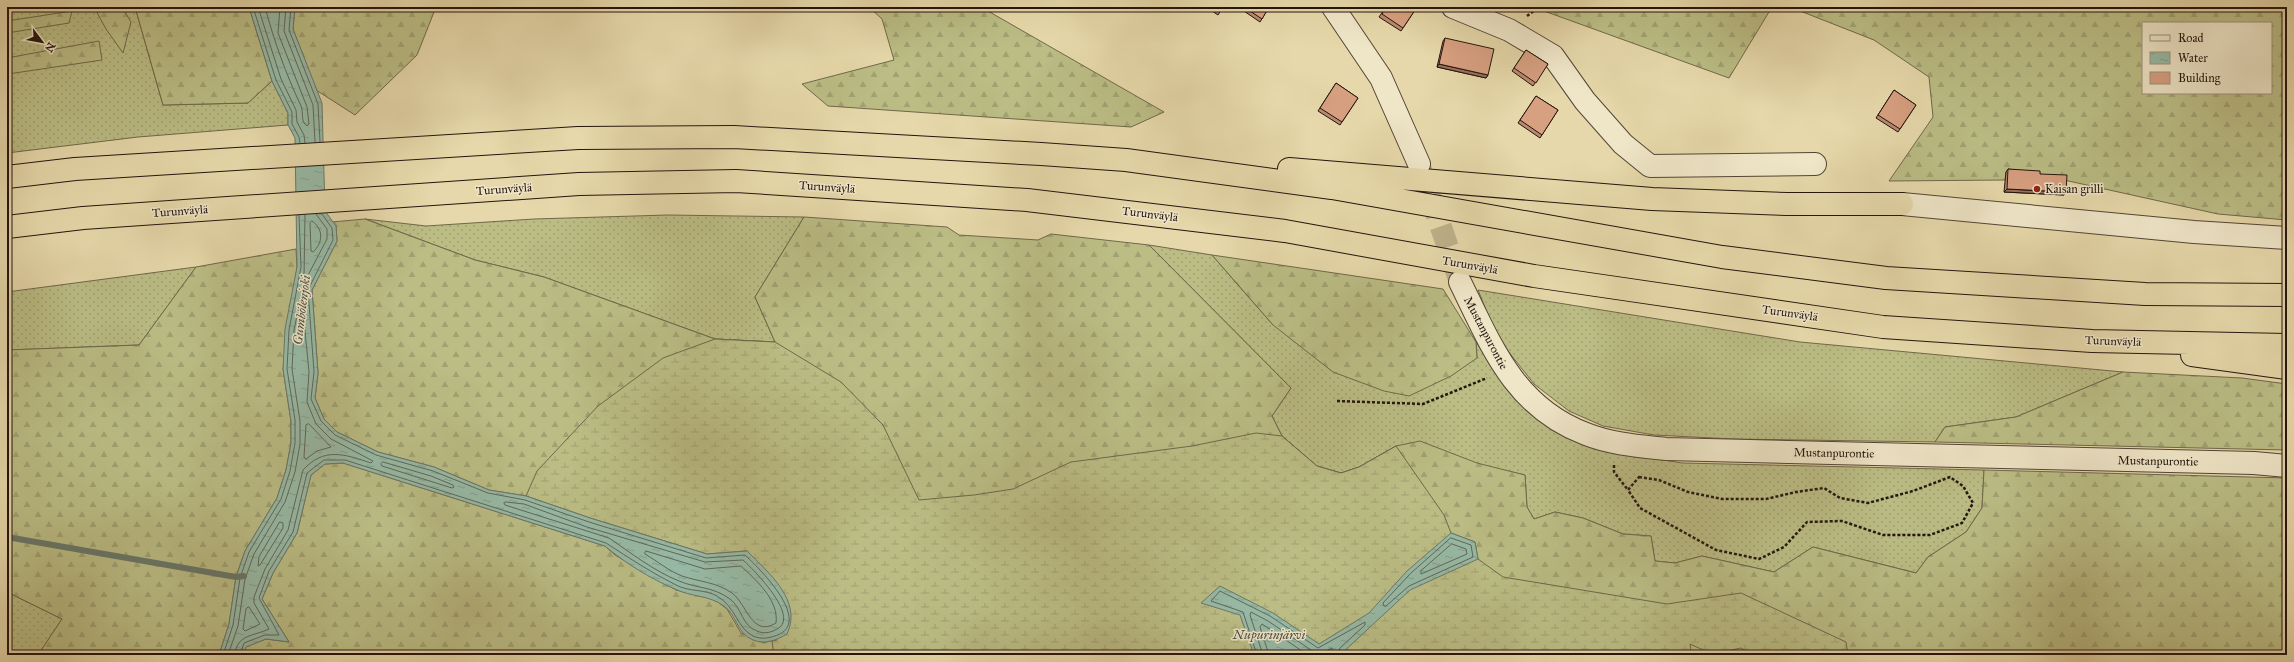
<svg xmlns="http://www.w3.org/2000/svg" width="2294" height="662" font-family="'IM FELL Great Primer',serif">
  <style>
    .grass { fill: url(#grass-dots); stroke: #70684a }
    .forest { fill: url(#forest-firs); stroke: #70684a; fill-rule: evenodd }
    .wetland { fill: url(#wetland-marsh); stroke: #70684a }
    .water { fill: url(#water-ripples); stroke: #697869 }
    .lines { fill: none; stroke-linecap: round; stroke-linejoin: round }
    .shore { stroke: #5e675a; stroke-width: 1 }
    .stream { stroke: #697869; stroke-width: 6 }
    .minor-tunnel { stroke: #bfb18b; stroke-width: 22; stroke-dasharray: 22 11; stroke-linecap: butt }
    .minor-casing { stroke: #544535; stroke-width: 24 }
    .highway-casing { stroke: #24140e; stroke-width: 24 }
    .path { stroke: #24140e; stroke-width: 2.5; stroke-dasharray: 3 2; stroke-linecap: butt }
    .minor { stroke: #efe6c8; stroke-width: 22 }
    .highway { stroke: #e6d8aa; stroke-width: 22 }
    .wall { fill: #b98a6f; stroke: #24140e }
    .shaded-wall { fill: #96705a; stroke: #24140e }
    .building { fill: #d7a081; stroke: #24140e }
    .poi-dot { fill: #8f2418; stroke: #efe6c8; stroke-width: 1.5 }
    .labels { text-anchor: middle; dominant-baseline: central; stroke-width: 3; stroke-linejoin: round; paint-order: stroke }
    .street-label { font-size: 12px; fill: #24140e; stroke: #efe6c8 }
    .poi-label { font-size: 12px; fill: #24140e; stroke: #efe6c8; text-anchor: start }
    .water-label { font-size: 13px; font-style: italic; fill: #4c4e43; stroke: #efe6c8 }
  </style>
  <defs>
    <pattern id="grass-dots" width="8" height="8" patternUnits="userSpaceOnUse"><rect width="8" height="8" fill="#bbbd85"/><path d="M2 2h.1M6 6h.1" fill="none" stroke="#a1a272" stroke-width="1.8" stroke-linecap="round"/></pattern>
    <pattern id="forest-firs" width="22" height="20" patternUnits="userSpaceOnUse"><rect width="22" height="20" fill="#bbbd85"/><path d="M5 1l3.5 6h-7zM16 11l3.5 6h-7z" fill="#a1a272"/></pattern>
    <pattern id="wetland-marsh" width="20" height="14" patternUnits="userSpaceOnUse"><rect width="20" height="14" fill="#bbbd85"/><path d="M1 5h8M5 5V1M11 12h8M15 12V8" fill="none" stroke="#a1a272"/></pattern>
    <pattern id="water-ripples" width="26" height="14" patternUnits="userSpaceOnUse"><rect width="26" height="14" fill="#97baa6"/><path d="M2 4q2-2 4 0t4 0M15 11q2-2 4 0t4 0" fill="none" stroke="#829f8e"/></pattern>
  </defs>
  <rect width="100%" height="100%" fill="#e6d8aa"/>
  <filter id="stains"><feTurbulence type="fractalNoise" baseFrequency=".005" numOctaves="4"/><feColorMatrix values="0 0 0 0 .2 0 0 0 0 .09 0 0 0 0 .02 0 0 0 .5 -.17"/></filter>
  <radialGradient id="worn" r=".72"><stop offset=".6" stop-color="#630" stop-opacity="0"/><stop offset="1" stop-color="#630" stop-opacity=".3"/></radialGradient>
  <path class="grass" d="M7 7H135L163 105 248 103 272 81 288 113V125L138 137 7 153Z
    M668 215 804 217 755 297 775 342 715 339 544 277 475 260 365 219 426 226 534 219Z
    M1149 245 1212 255 1273 325 1477 358 1476 342 1510 392 1602 450 1682 463 1984 470 1982 508 1966 532 1928 557 1916 573 1813 547 1774 572 1702 556 1675 563 1655 561 1651 536 1623 534 1583 518 1555 512 1534 519 1527 507 1525 475 1396 446 1359 467 1341 473 1317 466 1282 436 1272 416 1291 388Z
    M196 267 139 345 7 350V292Z
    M1478 290 1800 342 2123 372 2016 417 1945 427 1935 442 1733 439 1654 435 1603 426 1569 411 1534 384 1497 337Z
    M7 592 62 619 38 655H7Z"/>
  <path class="forest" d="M94 7H122L131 22 123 53 106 29Z
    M135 7H249L272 81 248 103 163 105Z
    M295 7H436L417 55 355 115 316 90 293 29Z
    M869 7H981L1164 112 1131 127 828 106 802 84 894 60 882 19Z
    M1533 7H1772L1729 78Z
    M1790 7H2287V220L2218 214 2064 180 2006 172 2005 180 1889 181 1933 117 1929 77 1874 40ZM2143 23H2271V93H2143Z
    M72 11 69 23 7 33V21Z
    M99 41 102 60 8 74 7 58Z
    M804 217 947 227 959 235 1038 240 1051 234 1149 245 1291 388 1272 416 1282 436 1317 466 1341 473 1359 467 1396 446 1420 441 1477 463 1525 475 1527 507 1534 519 1555 512 1583 518 1623 534 1651 536 1655 561 1675 563 1702 556 1774 572 1813 547 1916 573 1928 557 1966 532 1982 508 1984 470 2287 478V655H244L245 647 266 639 289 642 262 599 273 573 297 533 311 475 325 464 343 463 605 546 615 555 676 590 714 599 727 609 741 633 764 643 787 634 526 496 489 490 434 467 378 452 337 432 324 419 315 398 318 373 312 290 337 241 336 226 332 222 365 219 475 260 544 277 715 339 775 342 755 297Z
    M296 249 297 267 283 369 291 421V443L286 470 277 498 245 551 236 577 229 624 219 655H38L62 619 7 592V350L139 345 196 267Z
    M1212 255 1443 289 1476 342 1477 358 1451 376 1409 396 1384 391 1333 372 1273 325Z
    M2123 372 2242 378 2287 384V450L1935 442 1945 427 2016 417Z"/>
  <path class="wetland" d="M715 339 775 342 841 382 883 425 919 500 974 495 1013 489 1071 462 1192 446 1256 433 1282 436 1317 466 1341 473 1359 467 1396 446 1444 515 1451 533 1475 542 1478 559 1503 577 1667 604 1741 593 1846 642 1848 655H1753L1741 648 1712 654 1690 644 1691 651 1694 655H774L772 641 777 640 747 551 707 554 590 518 526 496 537 471 598 406 663 358Z"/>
  <path class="water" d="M249 7H295L293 29 322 103 325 211 336 226 337 241 312 290 318 373 315 398 324 419 337 432 378 452 434 467 489 490 526 496 590 518 707 554 747 551C768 572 803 601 787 634 776 640 766 645 753 640 736 633 737 615 724 606 709 595 691 597 675 589 651 579 625 563 605 546L343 463 325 464 311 475 297 533 273 573 262 599 289 642 266 639 246 647 244 655H219L229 624 236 577 245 551 277 498 286 470 291 443V421L283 369 285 329 297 267 295 138 288 125V113L272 81Z
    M1451 533 1475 542 1478 559 1410 590 1340 655H1254L1240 615 1201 603 1220 586 1273 613 1319 644 1369 613 1407 571Z"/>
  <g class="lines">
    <path class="shore" d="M253 7 276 80 292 112V124L299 137 300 143
      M258 7 281 79 296 110 297 122 304 135 305 143
      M265 7C274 41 286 74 301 106 304 113 300 121 307 126L309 124 307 107 278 33 280 7
      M286 7 284 31 313 105 315 142
      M291 7 289 30 318 104 320 142
      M305 215 304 277 306 279 327 239V229L316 214
      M312 221C324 229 323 243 313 252L311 251 310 223Z
      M309 424 331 447 317 451 306 459 304 457 306 425Z
      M383 462 431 476 453 485 454 487 452 488 382 466 381 464Z
      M506 502 524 504 587 527 705 562 743 560C753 569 801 617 777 629 770 633 764 634 757 631 742 626 742 608 730 599 712 586 698 589 679 581 654 571 631 553 609 538L505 505 504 503Z
      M280 522 283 523V528L260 565 258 566 259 557Z
      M1451 538 1471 545 1473 557 1409 586 1386 606H1384L1383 603 1410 574Z
      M1452 544 1466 549 1467 554 1421 574V571Z
      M646 551 705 569 741 566C756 580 779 600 776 623 752 638 747 604 732 593 716 582 700 582 682 576 669 571 657 561 645 554Z
      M249 607 260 624 245 631 243 629 246 609Z
      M223 655 233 625 240 578 249 552 281 499 290 471 295 443V420L287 369 289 330 301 267 299 215
      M228 655 238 626 245 579 254 554 285 502 295 472 300 444V421L292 369 294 330 300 301 302 300 309 372 307 402 316 424 331 439 373 461 371 463C344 454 324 447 303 470L288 530 265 569 254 597V603L269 629C255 636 236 634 235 655
      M240 655 244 643 265 635H279L259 598 269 571 293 532 307 473 324 460H345L606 543C629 558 652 573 676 585 689 592 705 589 717 596 736 607 737 628 753 636 762 640 771 638 780 634 810 618 758 567 745 555L706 558 589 522 525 500 488 493 433 471 376 455 335 435 321 421 311 399 314 372 308 290 333 240 332 228 322 214
      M1257 655 1243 612 1211 601 1220 591 1270 616 1318 648 1365 622V625L1340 648 1337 655
      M1263 655 1250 615 1251 612 1268 621 1314 652 1321 653 1332 648V655
      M1269 655 1260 627 1262 624 1308 655"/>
    <path class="stream" d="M7 537 236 577 244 576"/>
    <path class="minor-tunnel" d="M1419 164 1459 279"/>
    <defs>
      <path id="minor" d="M1333 7 1381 78 1419 164
        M1453 7 1509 30 1553 56 1585 101 1623 144 1650 166 1815 164
        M1902 204 2194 232 2287 238
        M1460 282C1491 345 1514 407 1586 434 1611 444 1639 446 1666 449L2254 463 2287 466"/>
      <path id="highway" d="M1289 169 1652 199 1787 204H1902
        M7 177 75 169 578 138 734 137 1041 154 1126 160 1332 188 1722 257 1886 278 2145 294 2287 295
        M7 227 83 218 579 184 736 181 1027 200 1285 231 1534 276 1883 327 2092 341 2287 345
        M2192 355 2287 368"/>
    </defs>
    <use href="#minor" class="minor-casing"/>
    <use href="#highway" class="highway-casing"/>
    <path class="path" d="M1527 16 1539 7
      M1337 401 1423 404 1487 378
      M1614 465V472L1628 490
      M1639 477 1659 480 1688 492 1722 499H1766L1796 492 1824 488 1840 498 1868 503 1913 491 1950 477 1963 486 1973 503 1962 523 1930 535H1883L1842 521 1807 522 1784 547 1759 559 1716 550 1640 508 1628 490Z"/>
    <use href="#minor" class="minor"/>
    <use href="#highway" class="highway"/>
  </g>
  <path class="wall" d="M1206 7H1223L1218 15Z
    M1238 7H1269L1260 22Z
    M1386 7H1417L1401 31 1379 17Z
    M1445 38 1488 75 1486 78 1437 67 1443 41Z
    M1526 50 1548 64 1533 86 1512 71Z
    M1336 83 1358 98 1340 125 1318 111Z
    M1894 90 1916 105 1898 132 1876 118Z
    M1536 96 1558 110 1540 138 1518 123Z
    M2008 169 2040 174 2064 195 2004 192 2006 172Z"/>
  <path class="shaded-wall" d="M1439 64 1488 75 1486 78 1437 67Z
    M2007 189 2066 192 2064 195 2004 192Z"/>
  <path class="building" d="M1244 7H1269L1262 19Z
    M1386 7H1417L1403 28 1382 14Z
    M1445 38 1494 49 1488 75 1439 64Z
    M1526 50 1548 64 1536 83 1514 68Z
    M1336 83 1358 98 1342 122 1320 108Z
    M1894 90 1916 105 1900 129 1878 115Z
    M1536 96 1558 110 1542 135 1520 120Z
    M2008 169 2040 171V174L2067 175 2066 192 2007 189Z"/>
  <circle class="poi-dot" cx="2037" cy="189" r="4"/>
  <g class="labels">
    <g class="street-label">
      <text transform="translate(827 187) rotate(4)">Turunväylä</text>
      <text transform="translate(504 189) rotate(-4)">Turunväylä</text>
      <text transform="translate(180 211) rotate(-4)">Turunväylä</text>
      <text transform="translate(1150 214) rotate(7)">Turunväylä</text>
      <text transform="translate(1470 265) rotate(10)">Turunväylä</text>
      <text transform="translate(1790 313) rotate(8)">Turunväylä</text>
      <text transform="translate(1486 333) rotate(62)">Mustanpurontie</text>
      <text transform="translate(2113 341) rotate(2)">Turunväylä</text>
      <text transform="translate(1834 453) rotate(1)">Mustanpurontie</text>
      <text transform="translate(2158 461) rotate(1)">Mustanpurontie</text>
    </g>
    <g class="poi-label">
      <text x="2045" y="189">Kaisan grilli</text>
    </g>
    <g class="water-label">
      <text transform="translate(302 310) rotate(-83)">Gumbölenjoki</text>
      <text x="1269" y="635">Nupurinjärvi</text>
    </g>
  </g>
  <rect width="2294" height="662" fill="none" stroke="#e6d8aa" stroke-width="24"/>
  <rect x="8" y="8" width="2278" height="646" fill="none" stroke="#24140e" stroke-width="2"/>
  <rect x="12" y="12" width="2270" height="638" fill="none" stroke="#24140e"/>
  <rect x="2142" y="22" width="130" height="72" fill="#efe6c8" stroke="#9e927e"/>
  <rect x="2150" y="35" width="20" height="6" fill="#efe6c8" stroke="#9e927e"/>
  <text x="2178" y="42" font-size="12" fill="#24140e">Road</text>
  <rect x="2150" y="52" width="20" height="12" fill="url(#water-ripples)" stroke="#9e927e"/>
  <text x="2178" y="62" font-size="12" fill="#24140e">Water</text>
  <rect x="2150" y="72" width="20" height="12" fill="#d7a081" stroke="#9e927e"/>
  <text x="2178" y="82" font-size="12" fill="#24140e">Building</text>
  <g transform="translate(42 42) rotate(122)" stroke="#efe6c8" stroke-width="3" paint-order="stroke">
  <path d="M0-3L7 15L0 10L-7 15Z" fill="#24140e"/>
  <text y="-6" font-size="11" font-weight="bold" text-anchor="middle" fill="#24140e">N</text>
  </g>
  <rect width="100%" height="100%" filter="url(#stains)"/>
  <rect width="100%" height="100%" fill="url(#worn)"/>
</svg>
